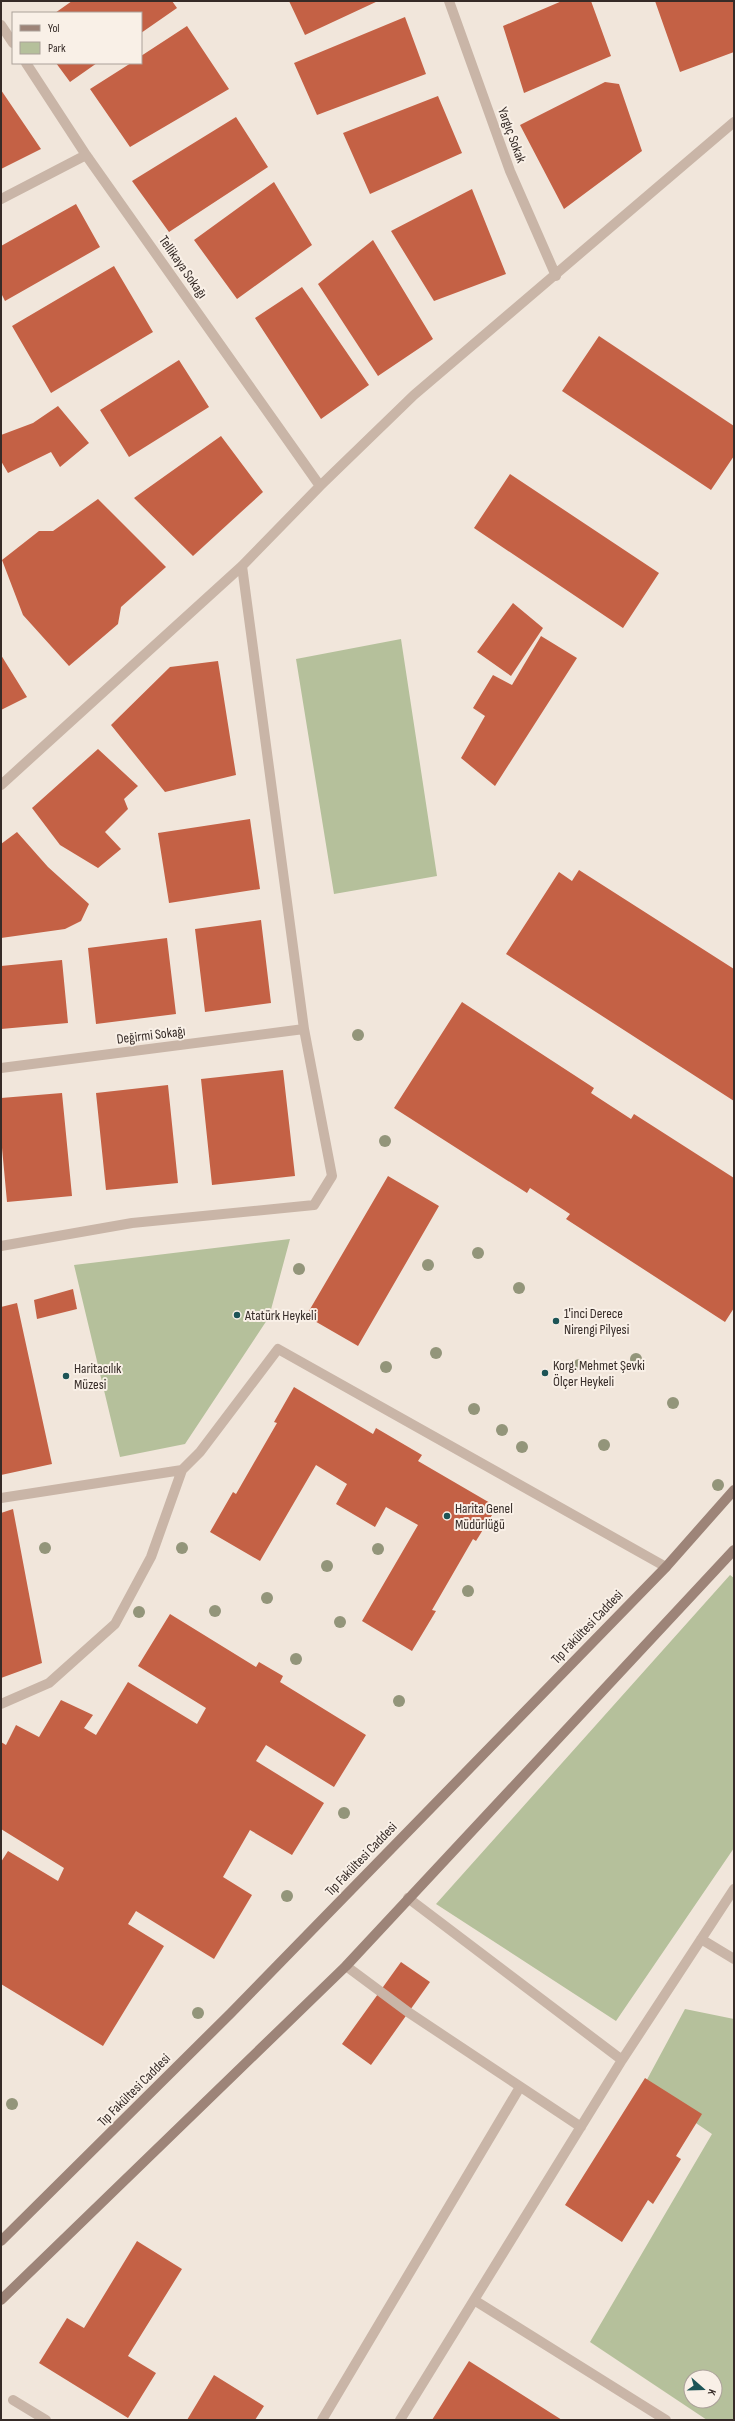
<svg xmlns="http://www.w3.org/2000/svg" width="735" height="2421" font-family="'Sofia Sans Condensed',sans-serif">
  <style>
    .green { fill: #b5c09b; fill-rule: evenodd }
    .building { fill: #c46145 }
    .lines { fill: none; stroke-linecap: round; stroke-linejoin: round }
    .lane { stroke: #c9b5a7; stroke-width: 10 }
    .street { stroke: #c9b5a7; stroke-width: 10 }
    .secondary { stroke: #9d8478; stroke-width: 10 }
    .tree { fill: #93957a }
    .poi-dot { fill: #1d5456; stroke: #f9f0e7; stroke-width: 1.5 }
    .labels { text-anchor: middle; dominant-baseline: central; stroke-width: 4; stroke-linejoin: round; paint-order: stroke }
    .street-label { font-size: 14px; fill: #362b27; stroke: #f9f0e7 }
    .poi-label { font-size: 14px; fill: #362b27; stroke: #f9f0e7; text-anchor: start }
  </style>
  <rect width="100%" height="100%" fill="#f1e6db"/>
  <path class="green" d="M401 639 437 876 334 894 296 659Z
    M290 1239 269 1317 185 1444 120 1457 74 1265Z
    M730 1575 734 1578V1848L616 2021 436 1904Z
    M685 2009 734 2019V2420H707L590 2342 712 2134 643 2087ZM691 2377H715V2401H691Z"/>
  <path class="building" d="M72 1H172L177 8 141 33V13H55Z
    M289 1H378L305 35Z
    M562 1H591L611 56 524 93 503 26Z
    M655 1H734V52L680 72Z
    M405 17 426 74 317 115 294 63Z
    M187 26 229 89 130 147 90 89 131 63H141V56Z
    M56 63H97L70 82Z
    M605 82 619 84 642 151 564 209 520 125Z
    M1 90 41 149 1 169Z
    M438 96 462 153 370 194 343 133Z
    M236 117 268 167 169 232 132 181Z
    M274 182 312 245 237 299 194 240Z
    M472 189 506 274 434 301 391 231Z
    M76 204 100 247 5 301 1 293V246Z
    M373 240 433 339 378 376 318 284Z
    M114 266 153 332 51 393 12 326Z
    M302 287 369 385 321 419 255 318Z
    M599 336 734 426V456L711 490 562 391Z
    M179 360 209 407 129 457 100 410Z
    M58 406 89 443 60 467 51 452 8 473 1 461V435L33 423Z
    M221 436 263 492 193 556 134 498Z
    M510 474 659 573 623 628 474 528Z
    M98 499 166 567 121 607 118 624 69 666 23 615 2 560 39 531H53Z
    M513 603 543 628 511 676 477 652Z
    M541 636 577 658 495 786 461 758 485 716 473 708 493 675 512 685Z
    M1 655 27 697 1 710Z
    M218 661 236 775 165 792 111 725 170 667Z
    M98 749 138 786 124 799 128 809 105 832 121 849 98 868 60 845 32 808Z
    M250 819 260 889 169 903 158 833Z
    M17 832 48 867 89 904 81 921 65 929 1 938V844Z
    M579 870 734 969V1101L506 954 559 872 572 881Z
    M261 920 271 1003 205 1012 195 929Z
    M167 938 176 1014 96 1024 88 948Z
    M62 960 68 1023 1 1029V966Z
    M462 1002 594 1088 591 1093 631 1119 634 1114 734 1178V1308L725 1322 566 1219 570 1214 530 1188 527 1193 394 1108Z
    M283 1070 295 1176 212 1185 201 1079Z
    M168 1085 178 1183 106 1190 96 1093Z
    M62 1093 72 1196 7 1202 1 1137V1098Z
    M388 1176 439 1206 358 1346 306 1316Z
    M73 1289 77 1309 37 1319 34 1300Z
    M17 1303 52 1464 1 1475V1307Z
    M294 1387 373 1434 376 1428 422 1455 418 1461 497 1507 476 1541 473 1539 432 1610 436 1611 412 1651 362 1621 418 1525 386 1507 375 1527 336 1504 347 1484 316 1465 260 1561 210 1532 233 1492 236 1494 277 1423 274 1422Z
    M13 1509 42 1663 1 1678V1513Z
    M170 1614 256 1667 259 1662 283 1676 280 1682 366 1735 334 1787 266 1745 256 1761 324 1803 292 1855 250 1830 223 1877 252 1895 214 1959 136 1911 128 1924 164 1946 103 2046 1 1984V1862L8 1851 58 1881 64 1868 1 1829V1742L6 1745 16 1725 39 1737 61 1700 93 1715 84 1728 96 1735 128 1682 197 1724 206 1708 138 1666Z
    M401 1962 430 1982 371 2065 342 2044Z
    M645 2078 702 2114 676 2156 681 2159 653 2204 648 2200 622 2242 565 2205Z
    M137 2241 182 2269 128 2356 156 2373 128 2418 39 2363 67 2318 84 2328Z
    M469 2361 562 2420H432Z
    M214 2375 264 2406 255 2420H187Z"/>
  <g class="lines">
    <path class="lane" d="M408 1898 622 2060
      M701 1939 734 1959
      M346 1966 408 2012 581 2127
      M474 2300 666 2420
      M13 2400 46 2420
      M322 2420 520 2087
      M400 2420 622 2060 734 1889"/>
    <path class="street" d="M449 1 510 171 556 276
      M1 25 13 43
      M26 63 86 155 320 486
      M1 199 86 155 89 159
      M1 785 242 566 320 486 414 395 734 122
      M1 1068 304 1029
      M1 1246 132 1223 314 1205 332 1176 304 1029 242 566
      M1 1498 182 1470
      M1 1704 49 1683 115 1624 151 1557 182 1470 200 1452 278 1349 666 1567"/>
    <path class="secondary" d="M1 2241 231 2013 666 1567 734 1490
      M1 2300 346 1966 734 1550"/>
  </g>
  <g class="tree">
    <circle cx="358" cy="1035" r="6"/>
    <circle cx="385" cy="1141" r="6"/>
    <circle cx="478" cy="1253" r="6"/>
    <circle cx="428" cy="1265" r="6"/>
    <circle cx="299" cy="1269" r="6"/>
    <circle cx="519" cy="1288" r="6"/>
    <circle cx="436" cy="1353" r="6"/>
    <circle cx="636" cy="1359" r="6"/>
    <circle cx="579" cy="1365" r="6"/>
    <circle cx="386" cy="1367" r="6"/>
    <circle cx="673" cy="1403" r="6"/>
    <circle cx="474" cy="1409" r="6"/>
    <circle cx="502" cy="1430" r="6"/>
    <circle cx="604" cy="1445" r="6"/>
    <circle cx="522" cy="1447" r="6"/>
    <circle cx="718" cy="1485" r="6"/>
    <circle cx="45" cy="1548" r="6"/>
    <circle cx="182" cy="1548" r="6"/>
    <circle cx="378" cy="1549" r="6"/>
    <circle cx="327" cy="1566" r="6"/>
    <circle cx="468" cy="1591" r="6"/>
    <circle cx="267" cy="1598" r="6"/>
    <circle cx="215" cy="1611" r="6"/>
    <circle cx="139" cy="1612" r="6"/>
    <circle cx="340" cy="1622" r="6"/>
    <circle cx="296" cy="1659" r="6"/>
    <circle cx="399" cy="1701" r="6"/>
    <circle cx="344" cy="1813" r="6"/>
    <circle cx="287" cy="1896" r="6"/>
    <circle cx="198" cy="2013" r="6"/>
    <circle cx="12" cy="2104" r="6"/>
  </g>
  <g class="poi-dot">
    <circle cx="237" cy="1315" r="4"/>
    <circle cx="556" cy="1321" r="4"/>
    <circle cx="545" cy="1373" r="4"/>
    <circle cx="66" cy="1376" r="4"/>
    <circle cx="447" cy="1516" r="4"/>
  </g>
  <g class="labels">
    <g class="street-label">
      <text transform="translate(512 135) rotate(70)">Yargıç Sokak</text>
      <text transform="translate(183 267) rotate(55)">Tellikaya Sokağı</text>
      <text transform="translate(151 1035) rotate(-7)">Değirmi Sokağı</text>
      <text transform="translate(587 1627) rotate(-46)">Tıp Fakültesi Caddesi</text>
      <text transform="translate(361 1859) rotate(-46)">Tıp Fakültesi Caddesi</text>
      <text transform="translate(134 2090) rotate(-45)">Tıp Fakültesi Caddesi</text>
    </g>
    <g class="poi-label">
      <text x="564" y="1313">1'inci Derece<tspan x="564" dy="16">Nirengi Pilyesi</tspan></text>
      <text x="245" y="1315">Atatürk Heykeli</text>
      <text x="553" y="1365">Korg. Mehmet Şevki<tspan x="553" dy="16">Ölçer Heykeli</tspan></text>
      <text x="74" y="1368">Haritacılık<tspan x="74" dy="16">Müzesi</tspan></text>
      <text x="455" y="1508">Harita Genel<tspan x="455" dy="16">Müdürlüğü</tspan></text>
    </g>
  </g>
  <rect width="735" height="2421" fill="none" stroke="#362b27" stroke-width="4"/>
  <rect x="12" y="12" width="130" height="52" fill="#f9f0e7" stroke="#aba19a"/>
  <rect x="20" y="25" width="20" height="6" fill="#9d8478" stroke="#aba19a"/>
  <text x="48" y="32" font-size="12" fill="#362b27">Yol</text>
  <rect x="20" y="42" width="20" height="12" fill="#b5c09b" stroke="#aba19a"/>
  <text x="48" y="52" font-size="12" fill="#362b27">Park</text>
  <g transform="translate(703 2389) rotate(110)"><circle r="19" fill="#f9f0e7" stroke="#aba19a"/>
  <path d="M0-3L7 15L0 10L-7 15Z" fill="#1d5456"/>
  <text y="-6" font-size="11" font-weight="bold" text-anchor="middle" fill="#362b27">K</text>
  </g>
</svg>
